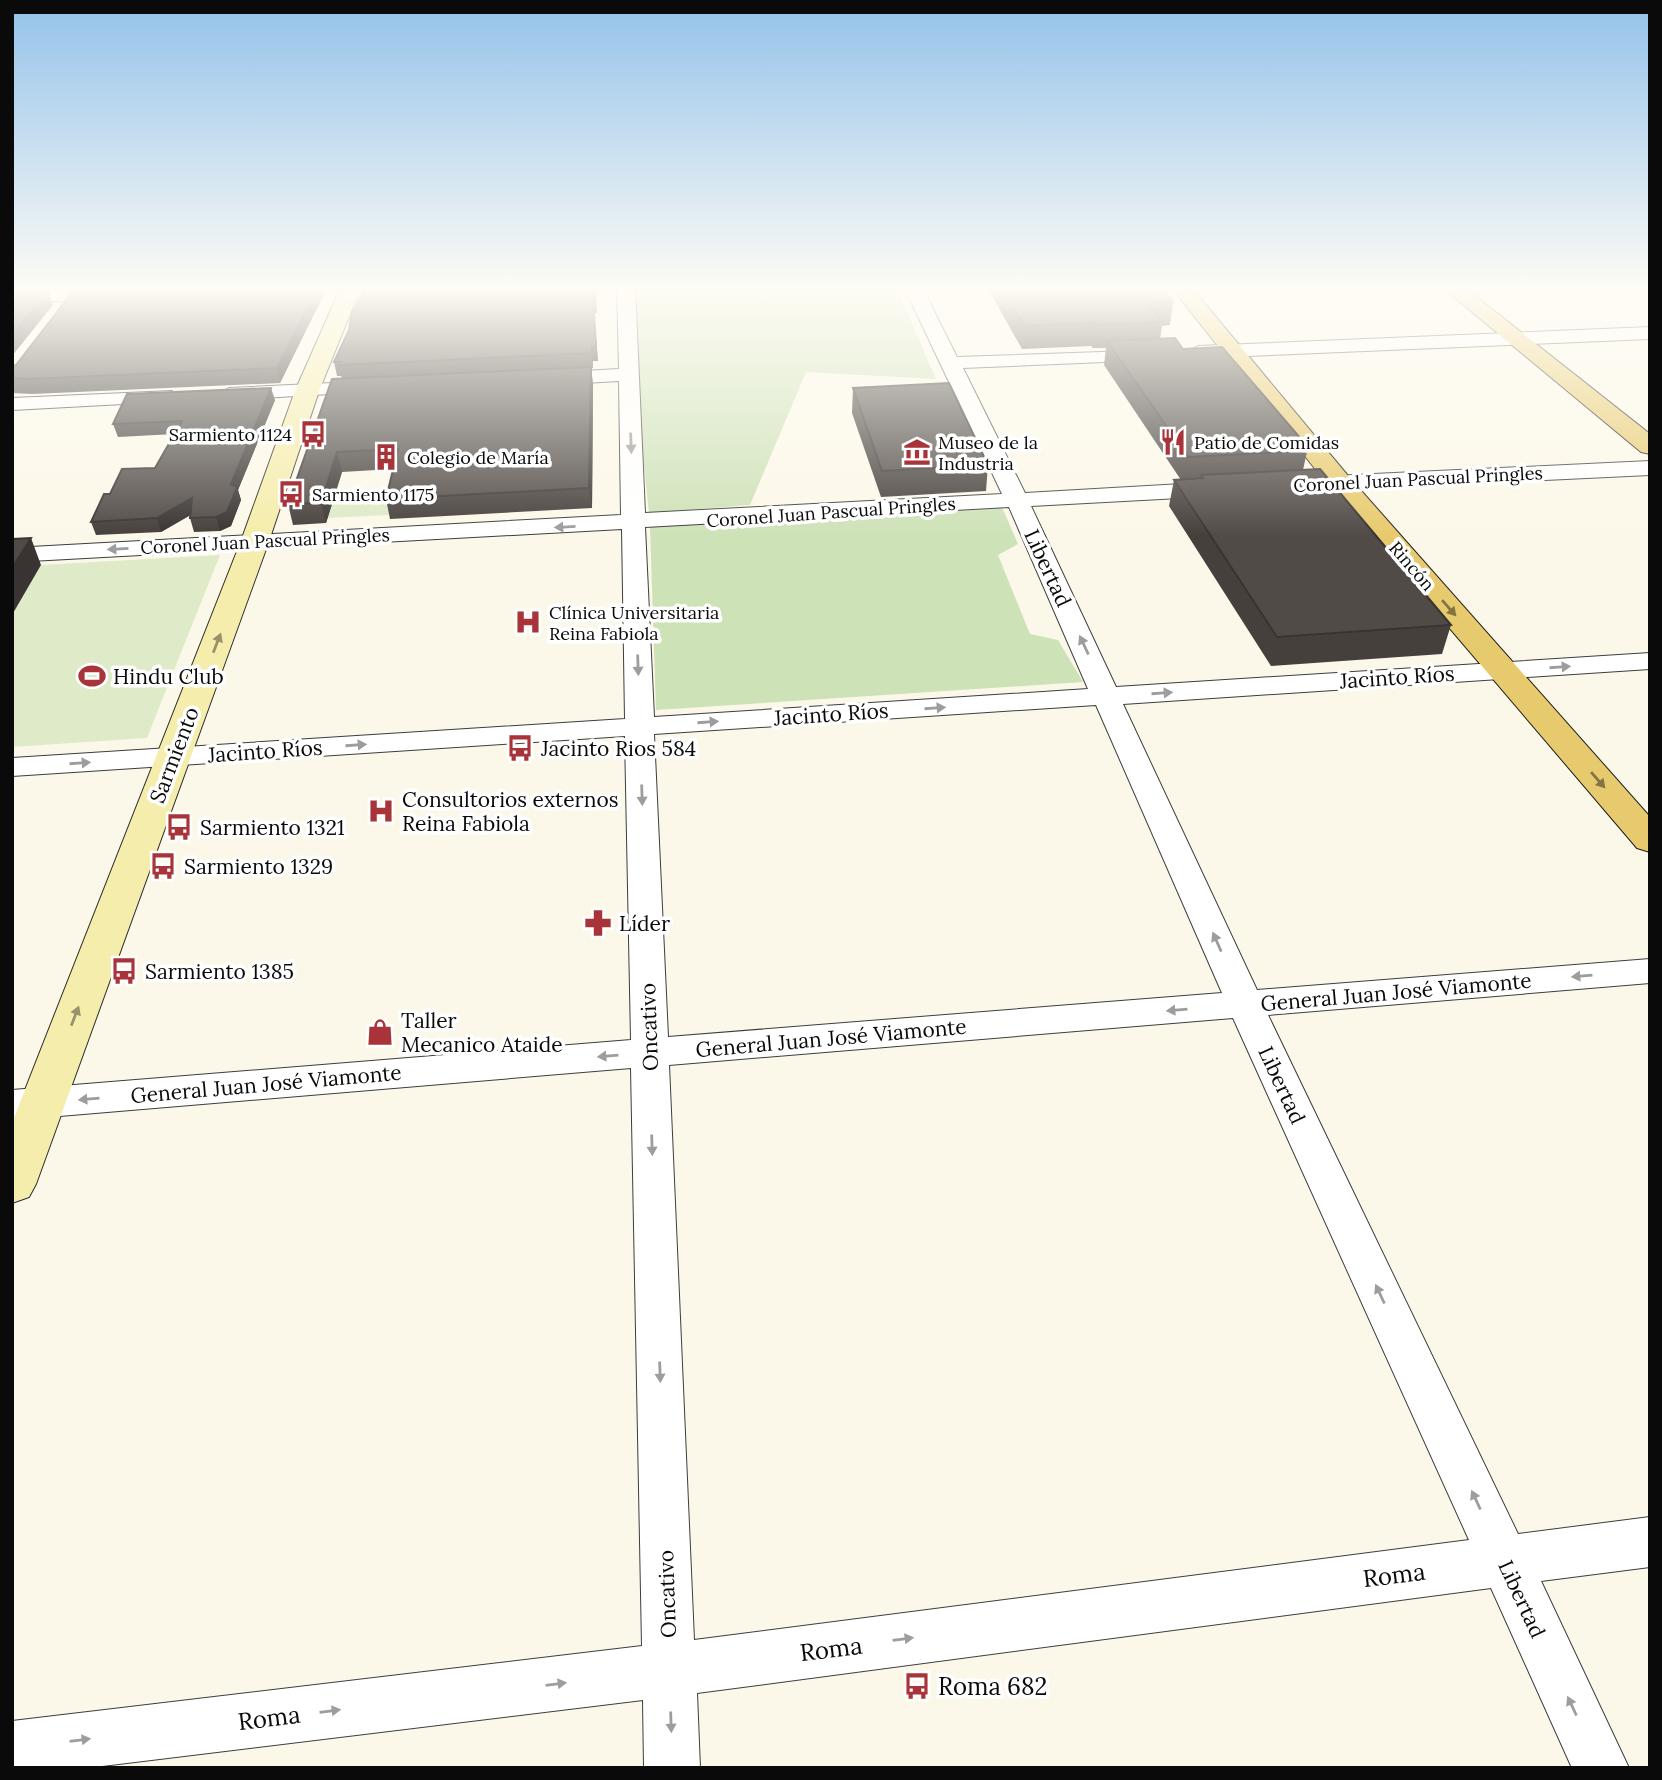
<svg xmlns="http://www.w3.org/2000/svg" width="1662" height="1780" font-family="Lora,serif">
  <style>
    .green { fill: #cee2b8 }
    .pitch { fill: #deeac8 }
    .lines { fill: none; stroke-linecap: round; stroke-linejoin: round }
    .street-casing { stroke: #3d3d3d; stroke-width: 2 }
    .secondary-casing { stroke: #2c2c2c; stroke-width: 2 }
    .primary-casing { stroke: #1b1b1b; stroke-width: 2 }
    .street { fill: #fff; fill-rule: evenodd }
    .secondary { fill: #f5edab; fill-rule: evenodd }
    .primary { fill: #e8ca6e; fill-rule: evenodd }
    .wall { fill: #46403d }
    .shaded-wall { fill: #393432 }
    .building { fill: #514b47; stroke: #393432; stroke-width: 2 }
    .oneway { fill: #9d9d9d }
    .oneway2 { fill: #847441 }
    .oneway3 { fill: #97926b }
    .labels { text-anchor: middle; dominant-baseline: central; stroke-width: 7; stroke-linejoin: round; paint-order: stroke }
    .far-poi-label { font-size: 18px; fill: #0a0a0a; stroke: #fff; text-anchor: start }
    .far-street-label { font-size: 18px; fill: #0a0a0a; stroke: #fff }
    .street-label { font-size: 21px; fill: #0a0a0a; stroke: #fff }
    .poi-label { font-size: 21px; fill: #0a0a0a; stroke: #fff; text-anchor: start }
    .near-street-label { font-size: 24px; fill: #0a0a0a; stroke: #fff }
    .near-poi-label { font-size: 24px; fill: #0a0a0a; stroke: #fff; text-anchor: start }
  </style>
  <rect width="100%" height="100%" fill="#fcf8e9"/>
  <path class="green" d="M632 287H896L936 379 806 372 750 505 649 513 635 380Z
    M1002 507 1018 544 998 555 1030 634 1058 640 1083 682 656 710 650 527Z"/>
  <path class="pitch" d="M435 487 429 513 327 518 336 492Z
    M220 555 147 738 12 747V615L41 565Z"/>
  <g class="lines">
    <defs>
      <path id="street" d="M617 287H635L645 513 1002 494 904 287H922L957 357 1158 350 1161 354 1151 360 963 368 1025 493 1217 482 1228 489 1217 496 1031 506 1116 687 1650 653V669L1123 704 1257 990 1650 959V983L1268 1015 1518 1534 1650 1517V1567L1541 1581 1629 1768H1572L1491 1588 697 1693 700 1768H644L643 1700 86 1768H12V1721L642 1646 631 1068 12 1120V1090L631 1040 625 736 12 776V758L625 719 622 529 12 562V548L621 515 619 381 547 385 537 379 547 373 619 369ZM1009 507 1088 689 654 717 645 527ZM1096 705 1222 993 668 1037 654 734ZM1233 1018 1469 1540 694 1640 669 1065Z
        M114 289 123 294 120 298 12 303V293Z
        M1650 327V339L1198 358 1188 352 1198 346Z
        M374 381 381 383 384 387 381 391 229 400 219 394 229 388Z
        M172 391 182 397 179 401 12 410V398Z
        M1650 461V475L1310 491 1299 484 1310 477Z"/>
      <path id="secondary" d="M341 287H361L319 391 269 541 36 1184 29 1197 12 1203V1123L241 541 295 391Z"/>
      <path id="primary" d="M1171 287H1191L1349 477 1650 817V852L1637 848 1331 489Z
        M1442 287H1464L1650 434V454L1641 452Z"/>
    </defs>
    <use href="#street" class="street-casing"/>
    <use href="#secondary" class="secondary-casing"/>
    <use href="#primary" class="primary-casing"/>
    <use href="#street" class="street"/>
    <use href="#secondary" class="secondary"/>
    <use href="#primary" class="primary"/>
  </g>
  <path class="wall" d="M12 287H68L66 288 12 291Z
    M364 287H599L600 294H596L597 313H594L598 361H593V368H591L593 385 592 508 390 519 386 499 393 469 342 472 326 523 293 525 288 504 342 378 341 376H337L334 362 349 330 362 296Z
    M987 287H1160L1173 302 1170 325 1162 326 1160 339 1183 349 1308 447 1303 470 1451 625 1442 654 1271 666 1169 506 1174 480H1181L1104 365 1106 348H1093L1091 346 1022 349Z
    M324 294 280 383 32 394 12 393V378Z
    M853 388 988 465 986 491 881 497 852 413Z
    M275 400 238 490 241 500 231 526 220 531 194 532 190 518V515L161 532 96 535 91 522 110 494 155 468 174 434 118 437 113 424Z"/>
  <path class="shaded-wall" d="M318 287H322L324 294 280 383 277 368Z
    M48 291 53 305 12 356V335Z
    M593 299 598 361H593V368L592 353Z
    M591 367 593 385 592 508 589 488Z
    M271 388 275 400 238 490 241 500 231 526 220 531 216 517Z
    M337 452 342 472 326 523 321 503Z
    M192 498 196 512 161 532 157 518Z
    M31 538 41 565 12 615V568Z"/>
  <path class="building" d="M159 287H318L277 368 27 379 12 378V366L16 365 74 290Z
    M364 287H595L596 299H593L596 346 592 347V353L339 365 340 362H334L349 330 352 312 362 296Z
    M1001 287H1160L1173 302 1148 304 1162 322 1096 325 1094 323 1024 326Z
    M48 291 12 335V292Z
    M1175 338 1183 349 1222 347 1308 447 1302 448 1305 451 1188 457 1107 341Z
    M591 367 589 488 386 499 398 449 337 452 321 503 288 504 332 379Z
    M949 383 988 465 882 471 853 388Z
    M271 388 231 484 237 487 227 512 216 517 190 518 192 498 157 518 91 522 104 494H110L122 469 155 468 182 421 113 424 127 394Z
    M1320 469 1451 625 1277 637 1174 480 1203 478 1201 475Z
    M31 538 12 568V539Z"/>
  <defs><path id="oneway-solid" d="M-6-.8H1V-3.2L6.5 0L1 3.2V.8H-6Z" transform="scale(1.75)"/></defs>
  <g class="oneway">
    <use href="#oneway-solid" transform="translate(631 443) rotate(88)"/>
    <use href="#oneway-solid" transform="translate(565 527) rotate(177)"/>
    <use href="#oneway-solid" transform="translate(118 549) rotate(177)"/>
    <use href="#oneway-solid" transform="translate(1084 645) rotate(-115)"/>
    <use href="#oneway-solid" transform="translate(638 665) rotate(88)"/>
    <use href="#oneway-solid" transform="translate(1560 667) rotate(-4)"/>
    <use href="#oneway-solid" transform="translate(1162 693) rotate(-4)"/>
    <use href="#oneway-solid" transform="translate(935 708) rotate(-4)"/>
    <use href="#oneway-solid" transform="translate(708 722) rotate(-4)"/>
    <use href="#oneway-solid" transform="translate(356 745) rotate(-4)"/>
    <use href="#oneway-solid" transform="translate(80 763) rotate(-4)"/>
    <use href="#oneway-solid" transform="translate(642 795) rotate(88)"/>
    <use href="#oneway-solid" transform="translate(1217 942) rotate(-114)"/>
    <use href="#oneway-solid" transform="translate(1582 976) rotate(175)"/>
    <use href="#oneway-solid" transform="translate(1177 1010) rotate(175)"/>
    <use href="#oneway-solid" transform="translate(608 1056) rotate(175)"/>
    <use href="#oneway-solid" transform="translate(89 1099) rotate(175)"/>
    <use href="#oneway-solid" transform="translate(652 1145) rotate(88)"/>
    <use href="#oneway-solid" transform="translate(1380 1294) rotate(-115)"/>
    <use href="#oneway-solid" transform="translate(660 1372) rotate(88)"/>
    <use href="#oneway-solid" transform="translate(1476 1500) rotate(-115)"/>
    <use href="#oneway-solid" transform="translate(903 1639) rotate(-7)"/>
    <use href="#oneway-solid" transform="translate(556 1684) rotate(-7)"/>
    <use href="#oneway-solid" transform="translate(1572 1706) rotate(-115)"/>
    <use href="#oneway-solid" transform="translate(330 1711) rotate(-7)"/>
    <use href="#oneway-solid" transform="translate(671 1722) rotate(88)"/>
    <use href="#oneway-solid" transform="translate(80 1740) rotate(-7)"/>
  </g>
  <g class="oneway2">
    <use href="#oneway-solid" transform="translate(1449 608) rotate(49)"/>
    <use href="#oneway-solid" transform="translate(1598 780) rotate(49)"/>
  </g>
  <g class="oneway3">
    <use href="#oneway-solid" transform="translate(217 643) rotate(-69)"/>
    <use href="#oneway-solid" transform="translate(75 1016) rotate(-69)"/>
  </g>
  <linearGradient id="sky" x2="0" y2="1"><stop stop-color="#93c2ea"/><stop offset="0.54" stop-color="#fefcf5"/><stop offset="1" stop-color="#fefcf5" stop-opacity="0"/></linearGradient>
  <rect width="1662" height="536" fill="url(#sky)"/>
  <defs>
    <symbol id="bus-bare" viewBox="-9 -9 18 18"><path d="M-5-6H5V4H4V6H2V4H-2V6H-4V4H-5ZM-3.5-4V0h7V-4ZM-3.5 1.2v1.5H-2V1.2ZM2 1.2v1.5H3.5V1.2Z" fill="#a83439" stroke="#fff" stroke-width="2.5" paint-order="stroke"/></symbol>
    <symbol id="restaurant-bare" viewBox="-9 -9 18 18"><path d="M-5-6h1v4h1v-4h1v4h1v-4h1v5L-1.5 .5V6h-2V.5L-5-1ZM5-6V6H3V1.5H1.5Q1.5-4 5-6Z" fill="#a83439" stroke="#fff" stroke-width="2.5" paint-order="stroke"/></symbol>
    <symbol id="museum-bare" viewBox="-9 -9 18 18"><path d="M0-6L6-3V-2H-6V-3ZM-5-1h2V3h-2ZM-1-1h2V3h-2ZM3-1h2V3H3ZM-6 4H6V6H-6Z" fill="#a83439" stroke="#fff" stroke-width="2.5" paint-order="stroke"/></symbol>
    <symbol id="building-bare" viewBox="-9 -9 18 18"><path d="M-4-6H4V6H1V3H-1V6H-4ZM-2.5-4.3h1.7v1.8h-1.7ZM.8-4.3h1.7v1.8H.8ZM-2.5-1h1.7V.8h-1.7ZM.8-1h1.7V.8H.8Z" fill="#a83439" stroke="#fff" stroke-width="2.5" paint-order="stroke"/></symbol>
    <symbol id="hospital-bare" viewBox="-9 -9 18 18"><path d="M-5-5h3v3.5h4V-5h3V5h-3V1.5h-4V5h-3Z" fill="#a83439" stroke="#fff" stroke-width="2.5" paint-order="stroke"/></symbol>
    <symbol id="stadium-bare" viewBox="-9 -9 18 18"><path d="M0-5a6.5 5 0 1 0 0 10a6.5 5 0 1 0 0-10ZM-3.5-1.8h7v3.6h-7Z" fill="#a83439" stroke="#fff" stroke-width="2.5" paint-order="stroke"/></symbol>
    <symbol id="pharmacy-bare" viewBox="-9 -9 18 18"><path d="M-2-6h4v4h4v4h-4v4h-4v-4h-4v-4h4Z" fill="#a83439" stroke="#fff" stroke-width="2.5" paint-order="stroke"/></symbol>
    <symbol id="shop-bare" viewBox="-9 -9 18 18"><path d="M-5-2.5h2.3a2.7 3.5 0 0 1 5.4 0H5L5.5 6h-11ZM-1.5-2.5h3a1.5 2.3 0 0 0-3 0Z" fill="#a83439" stroke="#fff" stroke-width="2.5" paint-order="stroke"/></symbol>
  </defs>
  <g fill-rule="evenodd">
    <use href="#bus-bare" x="294" y="415" width="38" height="38"/>
    <use href="#restaurant-bare" x="1154" y="423" width="38" height="38"/>
    <use href="#museum-bare" x="898" y="433" width="38" height="38"/>
    <use href="#building-bare" x="367" y="438" width="38" height="38"/>
    <use href="#bus-bare" x="272" y="475" width="38" height="38"/>
    <use href="#hospital-bare" x="509" y="603" width="38" height="38"/>
    <use href="#stadium-bare" x="73" y="657" width="38" height="38"/>
    <use href="#bus-bare" x="501" y="729" width="38" height="38"/>
    <use href="#hospital-bare" x="362" y="792" width="38" height="38"/>
    <use href="#bus-bare" x="160" y="808" width="38" height="38"/>
    <use href="#bus-bare" x="144" y="847" width="38" height="38"/>
    <use href="#pharmacy-bare" x="579" y="904" width="38" height="38"/>
    <use href="#bus-bare" x="105" y="952" width="38" height="38"/>
    <use href="#shop-bare" x="361" y="1013" width="38" height="38"/>
    <use href="#bus-bare" x="898" y="1667" width="38" height="38"/>
  </g>
  <g class="labels">
    <g class="far-poi-label">
      <text x="292" y="434" text-anchor="end">Sarmiento 1124</text>
      <text x="938" y="442">Museo de la<tspan x="938" dy="21">Industria</tspan></text>
      <text x="1194" y="442">Patio de Comidas</text>
      <text x="407" y="457">Colegio de María</text>
      <text x="312" y="494">Sarmiento 1175</text>
      <text x="549" y="612">Clínica Universitaria<tspan x="549" dy="21">Reina Fabiola</tspan></text>
    </g>
    <g class="far-street-label">
      <text transform="translate(1418 479) rotate(-3)">Coronel Juan Pascual Pringles</text>
      <text transform="translate(831 512) rotate(-4)">Coronel Juan Pascual Pringles</text>
      <text transform="translate(265 541) rotate(-3)">Coronel Juan Pascual Pringles</text>
      <text transform="translate(1412 566) rotate(49)">Rincón</text>
    </g>
    <g class="street-label">
      <text transform="translate(1048 568) rotate(65)">Libertad</text>
      <text transform="translate(1397 677) rotate(-4)">Jacinto Ríos</text>
      <text transform="translate(831 714) rotate(-4)">Jacinto Ríos</text>
      <text transform="translate(265 751) rotate(-4)">Jacinto Ríos</text>
      <text transform="translate(174 755) rotate(-69)">Sarmiento</text>
      <text transform="translate(1396 992) rotate(-5)">General Juan José Viamonte</text>
      <text transform="translate(649 1027) rotate(-92)">Oncativo</text>
      <text transform="translate(831 1038) rotate(-5)">General Juan José Viamonte</text>
      <text transform="translate(266 1084) rotate(-5)">General Juan José Viamonte</text>
      <text transform="translate(1282 1085) rotate(65)">Libertad</text>
      <text transform="translate(667 1594) rotate(-92)">Oncativo</text>
      <text transform="translate(1522 1599) rotate(65)">Libertad</text>
    </g>
    <g class="poi-label">
      <text x="113" y="676">Hindu Club</text>
      <text x="541" y="748">Jacinto Rios 584</text>
      <text x="402" y="799">Consultorios externos<tspan x="402" dy="24">Reina Fabiola</tspan></text>
      <text x="200" y="827">Sarmiento 1321</text>
      <text x="184" y="866">Sarmiento 1329</text>
      <text x="619" y="923">Líder</text>
      <text x="145" y="971">Sarmiento 1385</text>
      <text x="401" y="1020">Taller<tspan x="401" dy="24">Mecanico Ataide</tspan></text>
    </g>
    <g class="near-street-label">
      <text transform="translate(1394 1575) rotate(-7)">Roma</text>
      <text transform="translate(831 1649) rotate(-7)">Roma</text>
      <text transform="translate(269 1718) rotate(-7)">Roma</text>
    </g>
    <g class="near-poi-label">
      <text x="938" y="1686">Roma 682</text>
    </g>
  </g>
  <rect width="1662" height="1780" fill="none" stroke="#0a0a0a" stroke-width="28"/>
</svg>
